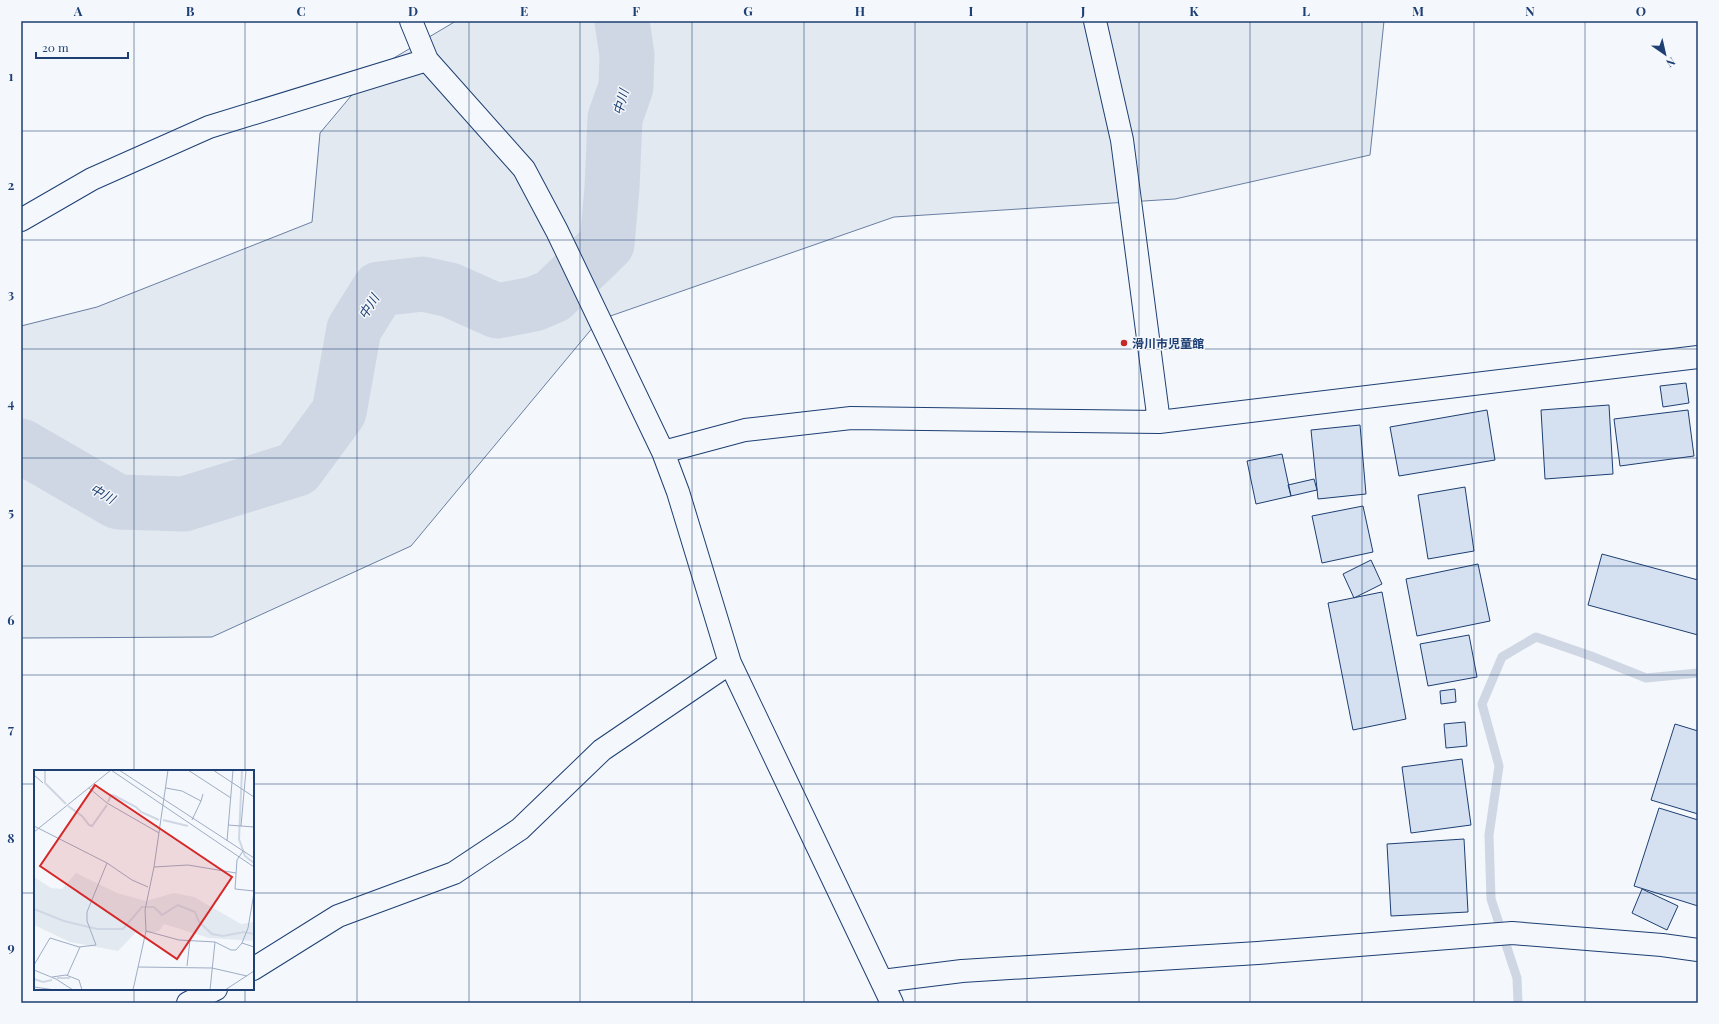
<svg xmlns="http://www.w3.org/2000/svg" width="1719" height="1024" font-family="'Playfair Display','Noto Sans JP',serif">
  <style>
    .green { fill: #e3e9f0; stroke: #687fa3 }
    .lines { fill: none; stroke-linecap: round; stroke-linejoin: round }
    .stream { stroke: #cfd7e4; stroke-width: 9 }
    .river { stroke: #cfd7e4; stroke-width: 55 }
    .building { fill: #d5e0f0; stroke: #1d3f73 }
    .street-casing { stroke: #1d3f73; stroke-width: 24 }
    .street { stroke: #f4f7fb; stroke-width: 22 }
    .grid { fill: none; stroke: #1d3f73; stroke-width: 1; stroke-opacity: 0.55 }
    .poi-dot { fill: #c62828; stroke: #f4f7fb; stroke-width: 1.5 }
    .labels { text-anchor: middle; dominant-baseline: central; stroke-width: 3; stroke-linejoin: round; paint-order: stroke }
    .poi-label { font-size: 12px; font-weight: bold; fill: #1d3f73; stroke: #f4f7fb; text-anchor: start }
    .water-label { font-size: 13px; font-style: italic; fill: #1d3f73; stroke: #f4f7fb }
    .inset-river { fill: none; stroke: #cfd7e4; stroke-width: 2 }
    .inset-road { fill: none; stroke: #9eadc5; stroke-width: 1 }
    .view { fill: #d62828; fill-opacity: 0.15; stroke: #d62828; stroke-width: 2 }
    .inset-edge { fill: none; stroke: #1d3f73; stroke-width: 2 }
    .neatline { fill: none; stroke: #1d3f73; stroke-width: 1.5 }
    .grid-label { font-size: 13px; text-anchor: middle; font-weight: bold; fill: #1d3f73 }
  </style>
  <rect width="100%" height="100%" fill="#f4f7fb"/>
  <path class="green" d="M456 21H1384L1370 155 1175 199 894 217 599 320 411 546 212 637 21 638V326L97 307 312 222 320 133 372 71Z"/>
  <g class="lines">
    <path class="stream" d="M1518 1003 1517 978 1491 899 1489 835 1499 766 1482 704 1502 657 1536 637 1591 656 1646 678 1698 673"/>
    <path class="river" d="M21 446 118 502 184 504 297 469 339 412 354 329 379 289 423 284 450 290 497 311 534 304 553 296 607 244 612 188 615 118 626 87 627 55 622 21"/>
  </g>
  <path class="building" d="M1686 383 1689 403 1663 407 1660 386Z
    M1609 405 1613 474 1545 479 1541 410Z
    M1487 410 1495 460 1399 476 1390 427Z
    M1688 410 1694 456 1620 466 1614 419Z
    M1360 425 1366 494 1318 499 1311 430Z
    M1282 454 1291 496 1256 504 1247 461Z
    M1314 479 1317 490 1291 496 1288 485Z
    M1465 487 1474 551 1428 559 1418 495Z
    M1363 506 1373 552 1322 563 1312 516Z
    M1602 554 1698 580V635L1588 605Z
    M1371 560 1382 584 1354 598 1343 574Z
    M1478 564 1490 621 1417 636 1406 579Z
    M1382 592 1406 719 1353 730 1328 603Z
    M1469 635 1477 677 1428 686 1420 644Z
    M1455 689 1456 702 1441 704 1440 691Z
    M1465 722 1467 746 1446 748 1444 724Z
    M1675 724 1698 731V814L1651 800Z
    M1462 759 1471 825 1411 833 1402 767Z
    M1659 808 1698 820V906L1634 886Z
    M1464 839 1468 912 1391 916 1387 844Z
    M1642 889 1678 906 1667 930 1632 913Z"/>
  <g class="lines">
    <defs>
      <path id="street" d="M411 21 427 60 524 169 557 231 663 452 678 492 730 663 892 1003
        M1095 21 1122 140 1159 422
        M21 220 92 179 209 127 427 60
        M663 452 745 430 851 418 1159 422 1698 357
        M253 969 338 916 454 873 520 829 602 750 730 663
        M882 981 962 971 1258 953 1512 933 1662 945 1698 950
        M188 1003 216 989"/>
    </defs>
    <use href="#street" class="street-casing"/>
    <use href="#street" class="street"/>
  </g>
  <path class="grid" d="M134 21V771M245 21V771M357 21V1003M469 21V1003M580 21V1003M692 21V1003M804 21V1003M915 21V1003M1027 21V1003M1139 21V1003M1250 21V1003M1362 21V1003M1474 21V1003M1585 21V1003M21 131H1698M21 240H1698M21 349H1698M21 458H1698M21 566H1698M21 675H1698M21 784H35M253 784H1698M21 893H35M253 893H1698M134 989V1003M245 989V1003"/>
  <circle class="poi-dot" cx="1124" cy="343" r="4"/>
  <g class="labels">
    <g class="poi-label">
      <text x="1132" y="343">滑川市児童館</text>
    </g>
    <g class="water-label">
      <text transform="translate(620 102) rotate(-74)">中川</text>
      <text transform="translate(368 306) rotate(-58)">中川</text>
      <text transform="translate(103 493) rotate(29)">中川</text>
    </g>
  </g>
  <g transform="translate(34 770)">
    <rect width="220" height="220" fill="#f4f7fb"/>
    <path d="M42 103 83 123 112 131 140 123 160 127 207 154 220 152V171L175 168 130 154 125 161 117 163 102 162 84 181 36 172 0 155V107L17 118 28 119Z" fill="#e3e9f0"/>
    <path class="inset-river" d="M11 0V13L32 34M208 0 205 69 211 86 220 93M74 32 77 25 81 26 102 37 107 42 125 50M34 36 48 46 55 55 58 56 73 35M129 50 154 56M0 139 30 151 63 159H89L108 137H120L128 145 144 135 161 142 165 152 178 164 189 166 210 162 220 164M23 208H36M0 209 9 212 18 210"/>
    <path class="inset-road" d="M77 0 220 97M85 0 220 88M154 0 197 28M179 0 220 27M0 5 9 13M55 18 73 33 125 63M132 18 148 21 167 31 169 24M158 50 167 31M194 55 220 57V52M0 56 73 93 98 110 114 117M207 56 212 0M0 62 77 0M193 71 199 0M209 81 203 90 201 119 220 121M120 97 154 95 202 103M112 161 145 170 181 172 197 180H202L208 173 214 158 220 123M208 173 220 177M0 195 16 168 45 177 62 175 53 151V142L73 93M153 196 156 170M104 197 178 198 213 206M0 200 22 209 39 220M33 206 46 177M18 207 32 205 45 210 48 220M0 217 21 220M99 220 112 161 111 140 120 97 134 0M176 220 181 172M191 220 220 201"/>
    <path class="view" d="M61 15 198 107 143 189 6 96Z"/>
    <rect width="220" height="220" class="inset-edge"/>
  </g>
  <rect width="1719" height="1024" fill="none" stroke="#f4f7fb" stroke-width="44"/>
  <g transform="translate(1665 54) rotate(146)" stroke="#f4f7fb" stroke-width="3" paint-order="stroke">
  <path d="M0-3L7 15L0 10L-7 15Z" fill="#1d3f73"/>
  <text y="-6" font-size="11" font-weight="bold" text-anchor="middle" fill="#1d3f73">N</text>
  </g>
  <path d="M36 52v6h92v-6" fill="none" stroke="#1d3f73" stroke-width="2"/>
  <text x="42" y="52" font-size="12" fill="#1d3f73" stroke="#f4f7fb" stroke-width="3" paint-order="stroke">20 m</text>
  <rect x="22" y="22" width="1675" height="980" class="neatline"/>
  <g class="grid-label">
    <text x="78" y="16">A</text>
    <text x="190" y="16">B</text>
    <text x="301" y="16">C</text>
    <text x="413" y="16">D</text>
    <text x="524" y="16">E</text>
    <text x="636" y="16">F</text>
    <text x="748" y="16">G</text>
    <text x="860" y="16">H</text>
    <text x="971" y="16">I</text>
    <text x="1083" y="16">J</text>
    <text x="1194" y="16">K</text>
    <text x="1306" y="16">L</text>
    <text x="1418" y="16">M</text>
    <text x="1530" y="16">N</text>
    <text x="1641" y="16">O</text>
    <text x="11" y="81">1</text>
    <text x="11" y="190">2</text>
    <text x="11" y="299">3</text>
    <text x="11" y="408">4</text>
    <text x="11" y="517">5</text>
    <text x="11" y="625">6</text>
    <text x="11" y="734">7</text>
    <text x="11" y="843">8</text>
    <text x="11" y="952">9</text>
  </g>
</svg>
